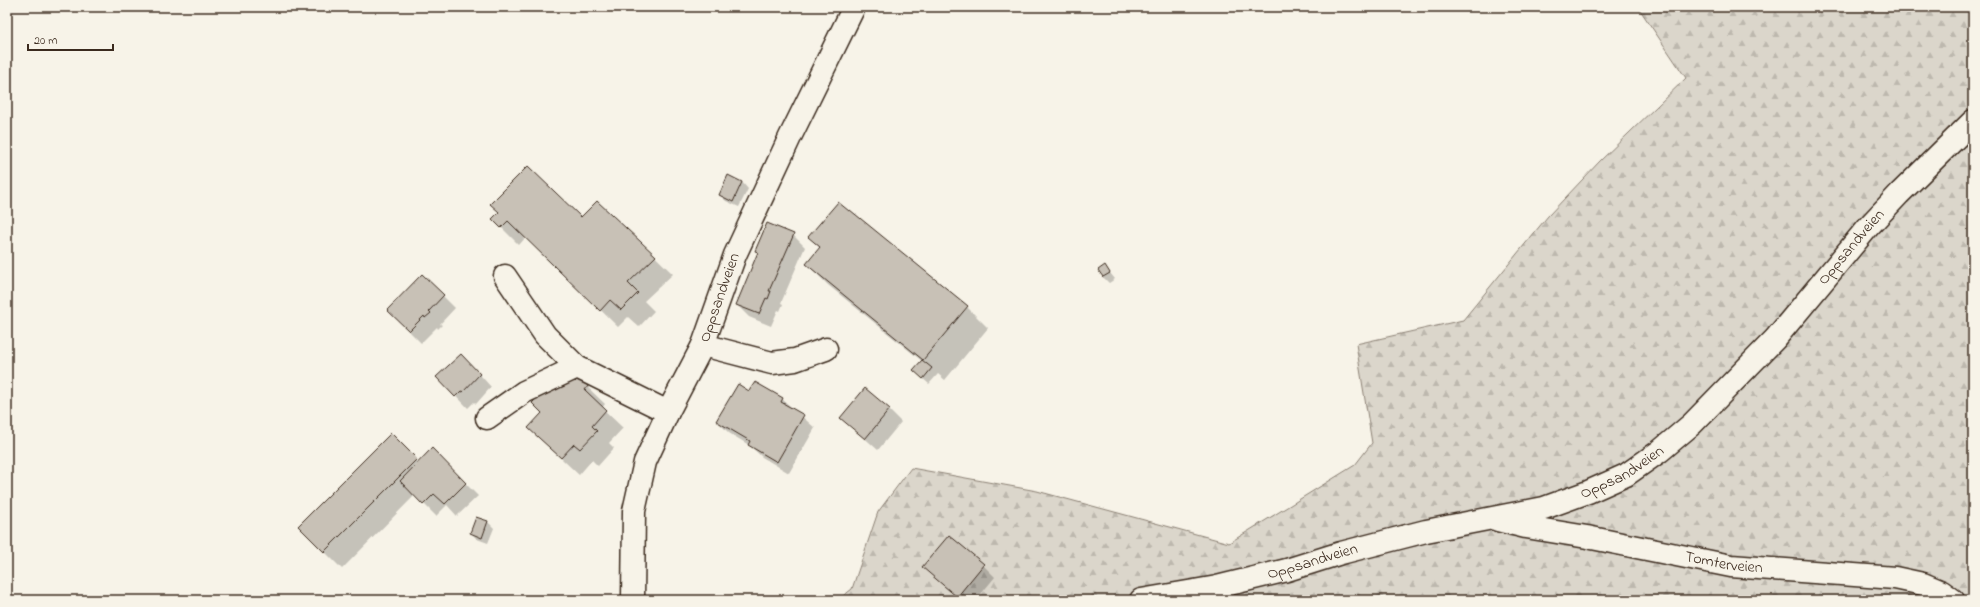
<svg xmlns="http://www.w3.org/2000/svg" width="1980" height="607" font-family="'Indie Flower',sans-serif">
  <style>
    .forest { fill: url(#forest-firs); stroke: #8b8074 }
    .shadow { fill: #0003 }
    .building { fill: #c8c1b6; stroke: #3b2a1e }
    .lines { fill: none; stroke-linecap: round; stroke-linejoin: round }
    .minor-casing { stroke: #3b2a1e; stroke-width: 25 }
    .minor { stroke: #f7f3e8; stroke-width: 22 }
    .labels { text-anchor: middle; dominant-baseline: central; stroke-width: 3.5; stroke-linejoin: round; paint-order: stroke }
    .street-label { font-size: 16px; fill: #3b2a1e; stroke: #f7f3e8 }
  </style>
  <defs>
    <pattern id="forest-firs" width="22" height="20" patternUnits="userSpaceOnUse"><rect width="22" height="20" fill="#dbd6cb"/><path d="M5 1l3.5 6h-7zM16 11l3.5 6h-7z" fill="#bdb8ae"/></pattern>
  </defs>
  <rect width="100%" height="100%" fill="#f7f3e8"/>
  <filter id="ink" filterUnits="userSpaceOnUse"><feTurbulence type="fractalNoise" baseFrequency=".025" numOctaves="2"/><feDisplacementMap in="SourceGraphic" scale="8" xChannelSelector="R" yChannelSelector="G"/><feConvolveMatrix kernelMatrix="1 2 1 2 8 2 1 2 1" color-interpolation-filters="sRGB"/></filter>
  <g filter="url(#ink)">
    <path class="forest" d="M1638 7H1973V600H838L852 589 878 512 911 468 1037 491 1229 543 1355 465 1372 443 1356 344 1463 320 1548 216 1600 161 1686 78Z"/>
    <path class="shadow" d="M742 182 748 189 739 207 726 201 720 195Z
      M493 219H581L632 234 673 274 644 301 654 311 639 327 628 317 618 327 526 237 519 245Z
      M793 235 805 247 781 303 783 304 780 311 778 310 771 326 749 317 737 305 759 253 756 251Z
      M809 237 967 307 988 328 945 380 938 374 929 384 920 376 922 361 828 285 807 264 820 248Z
      M1105 267 1115 279 1109 283 1103 277Z
      M422 275 455 308 440 324 442 325 438 329 437 327 421 343 388 310Z
      M473 367 491 387 476 404 474 402 468 408 438 377Z
      M579 379 605 404 602 408 623 428 609 443 614 448 598 466 592 460 579 475 547 445 543 413 536 400 576 383Z
      M750 392 782 399 815 428 789 473 762 457 749 445 729 433 717 421Z
      M889 410 901 422 878 450 842 418Z
      M391 435 419 463 432 450 478 496 457 516 447 505 436 516 415 495 342 569 299 526Z
      M476 518 488 522 494 528 488 543 477 539 471 533Z
      M983 565 995 577 976 600H960L923 567Z"/>
    <path class="building" d="M528 166 581 217 597 201 656 256 628 283 638 293 621 310 610 300 600 311 508 221 501 228 492 219 499 212 490 204Z
      M728 175 742 182 733 202 719 195Z
      M838 202 849 211 850 210 968 306 923 360 806 264 820 247 808 237Z
      M767 223 794 234 769 291H771L768 299 766 298 759 314 736 305 758 252 755 251Z
      M1105 265 1110 273 1103 277 1098 270Z
      M422 274 444 295 429 311 431 313 425 318 424 316 409 331 387 310Z
      M461 354 480 374 463 392 461 391 455 397 436 377Z
      M922 360 932 368 923 379 913 370Z
      M579 378 588 386 585 390 606 410 592 426 597 431 580 449 574 444 561 458 528 428 542 413 532 403 535 400 531 396 574 380 575 382Z
      M755 382 783 398 781 402 804 415 777 462 748 445 750 441 716 421 738 384 749 391Z
      M865 388 890 409 865 439 840 418Z
      M391 433 417 459 324 552 298 526Z
      M432 448 466 483 445 504 434 494 423 505 400 481Z
      M476 517 488 521 482 538 470 533Z
      M949 535 984 564 957 597 922 567Z"/>
    <g class="lines">
      <defs>
        <g id="minor">
          <path d="M505 276 545 335 577 367 668 412"/>
          <path d="M703 345 772 363 795 360 826 349"/>
          <path d="M487 418 524 392 577 367"/>
          <path id="s1" d="M1498 520 1526 527 1587 537 1731 566 1895 578 1923 584 1942 592 1953 600"/>
          <path id="s2" d="M633 600 634 511 645 462 668 412 703 345 735 255 790 137 854 7"/>
          <path id="s3" d="M1141 600 1217 587 1287 570 1341 553 1426 531 1544 508 1588 492 1626 475 1660 451 1692 424 1775 339 1868 227 1899 194 1973 121"/>
        </g>
      </defs>
      <use href="#minor" class="minor-casing"/>
      <use href="#minor" class="minor"/>
    </g>
  </g>
  <g class="labels">
    <g class="street-label">
      <text stroke="none"><textPath href="#s3" startOffset="824">Oppsandveien</textPath></text>
      <text stroke="none"><textPath href="#s2" startOffset="320">Oppsandveien</textPath></text>
      <text stroke="none"><textPath href="#s3" startOffset="500">Oppsandveien</textPath></text>
      <text stroke="none"><textPath href="#s3" startOffset="176">Oppsandveien</textPath></text>
      <text stroke="none"><textPath href="#s1" startOffset="230">Tomterveien</textPath></text>
    </g>
  </g>
  <rect width="1980" height="607" fill="none" stroke="#f7f3e8" stroke-width="24"/>
  <rect x="12" y="12" width="1956" height="583" fill="none" stroke="#3b2a1e" stroke-width="1.5" filter="url(#ink)"/>
  <path d="M28 44v6h85v-6" fill="none" stroke="#3b2a1e" stroke-width="2"/>
  <text x="34" y="44" font-size="12" fill="#3b2a1e" stroke="#f7f3e8" stroke-width="3" paint-order="stroke">20 m</text>
</svg>
